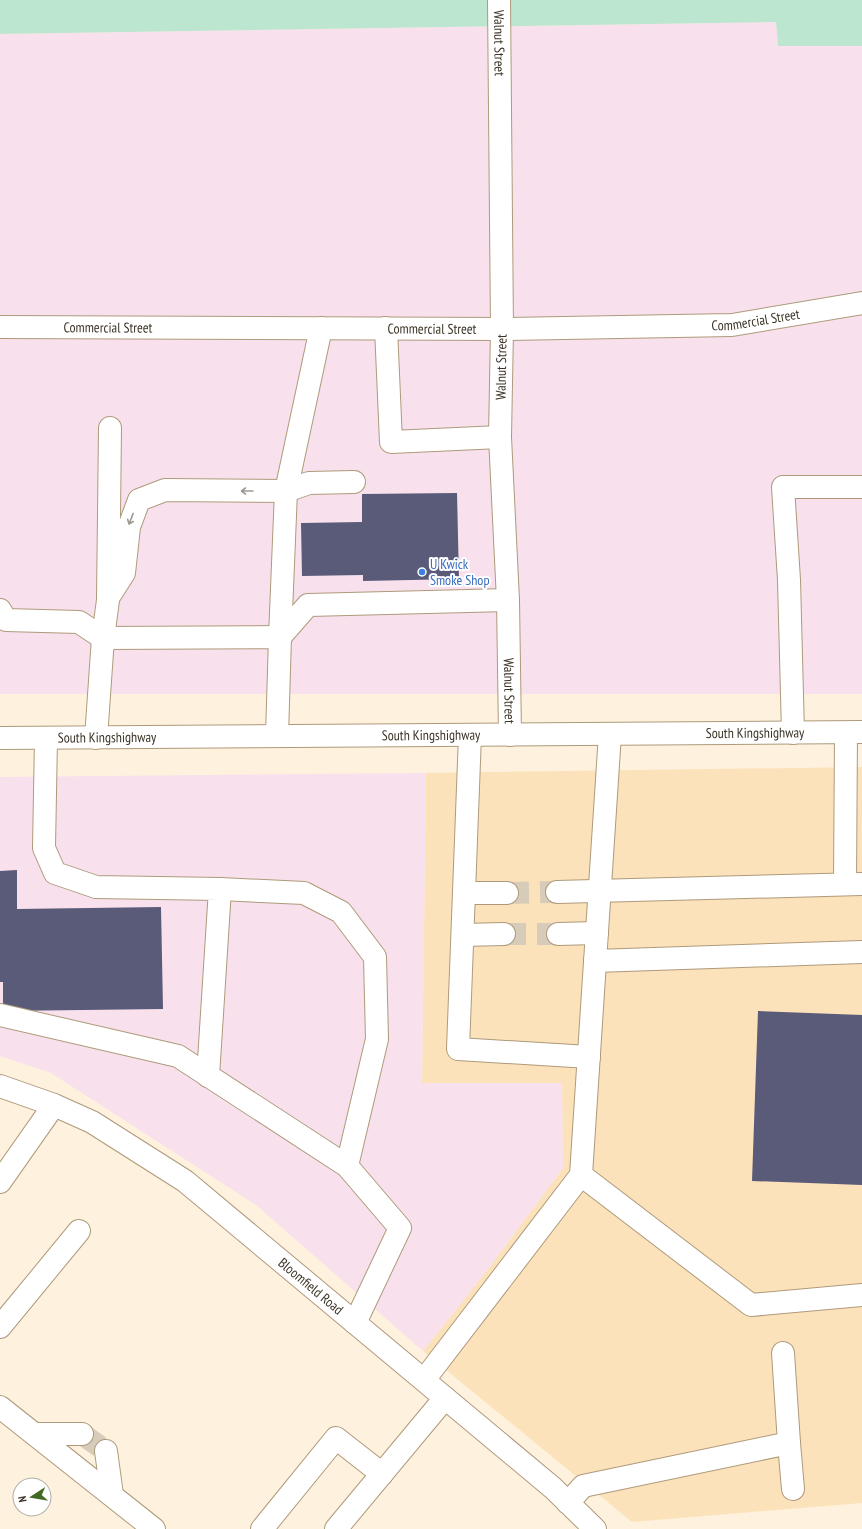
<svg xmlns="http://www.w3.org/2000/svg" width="862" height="1529" font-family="'PT Sans Narrow',sans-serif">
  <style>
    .built { fill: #fce2ba }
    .industrial { fill: #f8e1ed }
    .green { fill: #bde6d0 }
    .building { fill: #5a5a79 }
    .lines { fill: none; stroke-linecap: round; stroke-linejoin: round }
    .minor-tunnel { stroke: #d7cbb9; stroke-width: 22; stroke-dasharray: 22 11; stroke-linecap: butt }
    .minor-casing { stroke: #ae9a7b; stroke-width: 24 }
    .major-casing { stroke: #ae9a7b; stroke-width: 24 }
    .minor { stroke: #fff; stroke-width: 22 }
    .major { stroke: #fff; stroke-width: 22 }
    .oneway { stroke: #9e9a93 }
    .shop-dot { fill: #3f7fe0; stroke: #fff; stroke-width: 1.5 }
    .labels { text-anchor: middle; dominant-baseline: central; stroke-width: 4; stroke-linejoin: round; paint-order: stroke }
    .street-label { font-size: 14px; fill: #3c3427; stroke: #fff }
    .shop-label { font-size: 14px; fill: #366cbe; stroke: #fff; text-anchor: start }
  </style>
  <rect width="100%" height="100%" fill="#fef1dd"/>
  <path class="built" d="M862 767V1503L632 1522 423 1351 488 1269 563 1168 562 1083H422L426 773Z"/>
  <path class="industrial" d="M776 22 778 46H862V694H0V34Z
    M426 773 422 1083H562L563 1168 488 1269 423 1351 256 1205 51 1073 0 1056V777Z"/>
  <path class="green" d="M0 0H862V46H778L776 22 0 34Z"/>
  <path class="building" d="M457 493 459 579 363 581V575L302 576 301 523 362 522V494Z
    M17 870V909L161 907 163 1009 3 1011V982H0V871Z
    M758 1011 862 1015V1185L752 1181Z"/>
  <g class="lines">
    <path class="minor-tunnel" d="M507 893 557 892
      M504 934H558
      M82 1434 106 1451"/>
    <defs>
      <g id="minor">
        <path id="s1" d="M499 0 502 329 500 437 508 600 510 735"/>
        <path id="s2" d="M0 327 502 329 732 325 862 303"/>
        <path d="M386 328 391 442 500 437"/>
        <path d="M110 428 108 600 103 638 280 637 277 736"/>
        <path d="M108 598 124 573 129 527 139 500 165 490 286 491 309 483 354 482"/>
        <path d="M0 610 6 620 79 622 103 638 96 738"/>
        <path d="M280 637 286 491 321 328"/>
        <path d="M280 637 308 605 508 600"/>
        <path d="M793 733 789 580 783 487H862"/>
        <path d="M470 735 458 1049 589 1057"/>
        <path d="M46 738 44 848 55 873 96 887 220 889 208 1076"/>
        <path d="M845 884 846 733"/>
        <path d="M220 889 304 893 341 912 375 957 377 1039 347 1166"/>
        <path d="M557 892 862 884"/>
        <path d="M465 893H507"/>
        <path d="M558 934 597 933"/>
        <path d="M463 935 504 934"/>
        <path d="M595 961 862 952"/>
        <path d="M0 1015 178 1056 347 1166 400 1228 355 1323"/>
        <path id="s3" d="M0 1086 54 1105 92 1122 185 1181 553 1488 595 1529"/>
        <path d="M581 1175 751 1305 862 1295"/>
        <path d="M0 1182 54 1105"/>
        <path d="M0 1327 79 1231"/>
        <path d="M424 1380 581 1175 610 734"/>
        <path d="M0 1407 154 1529"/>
        <path d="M35 1434H82"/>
        <path d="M789 1443 793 1489"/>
        <path d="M106 1451 112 1495"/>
        <path d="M568 1503 583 1486 789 1443 783 1353"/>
        <path d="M262 1529 336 1438 382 1474"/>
        <path d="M336 1529 445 1398"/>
      </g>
      <g id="major">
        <path id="s4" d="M0 738 862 732"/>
      </g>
    </defs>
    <use href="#minor" class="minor-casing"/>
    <use href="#major" class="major-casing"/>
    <use href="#minor" class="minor"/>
    <use href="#major" class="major"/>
  </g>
  <defs><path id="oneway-shaft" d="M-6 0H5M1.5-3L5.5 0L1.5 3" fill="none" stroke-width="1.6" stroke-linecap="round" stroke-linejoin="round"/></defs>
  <g class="oneway">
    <use href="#oneway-shaft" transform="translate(247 491) rotate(-180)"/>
    <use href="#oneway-shaft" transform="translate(131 519) rotate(111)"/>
  </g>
  <circle class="shop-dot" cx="422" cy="572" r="4"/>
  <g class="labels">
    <g class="street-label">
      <text stroke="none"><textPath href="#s1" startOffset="43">Walnut Street</textPath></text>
      <text stroke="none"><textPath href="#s2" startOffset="756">Commercial Street</textPath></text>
      <text stroke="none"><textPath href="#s2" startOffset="108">Commercial Street</textPath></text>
      <text stroke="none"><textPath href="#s2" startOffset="432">Commercial Street</textPath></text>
      <text transform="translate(501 367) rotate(-89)">Walnut Street</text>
      <text stroke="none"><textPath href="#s1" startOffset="691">Walnut Street</textPath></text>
      <text stroke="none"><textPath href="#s4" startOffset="755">South Kingshighway</textPath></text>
      <text stroke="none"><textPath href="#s4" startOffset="431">South Kingshighway</textPath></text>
      <text stroke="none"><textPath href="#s4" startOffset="107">South Kingshighway</textPath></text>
      <text stroke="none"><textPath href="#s3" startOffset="373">Bloomfield Road</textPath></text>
    </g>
    <g class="shop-label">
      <text x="430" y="564">U Kwick<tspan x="430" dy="16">Smoke Shop</tspan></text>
    </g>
  </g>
  <g transform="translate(32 1497) rotate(258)"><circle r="19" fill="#ffffff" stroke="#b1aea9"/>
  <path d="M0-3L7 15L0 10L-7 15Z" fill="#436a25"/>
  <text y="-6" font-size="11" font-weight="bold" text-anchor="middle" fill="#3c3427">N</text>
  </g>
</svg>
